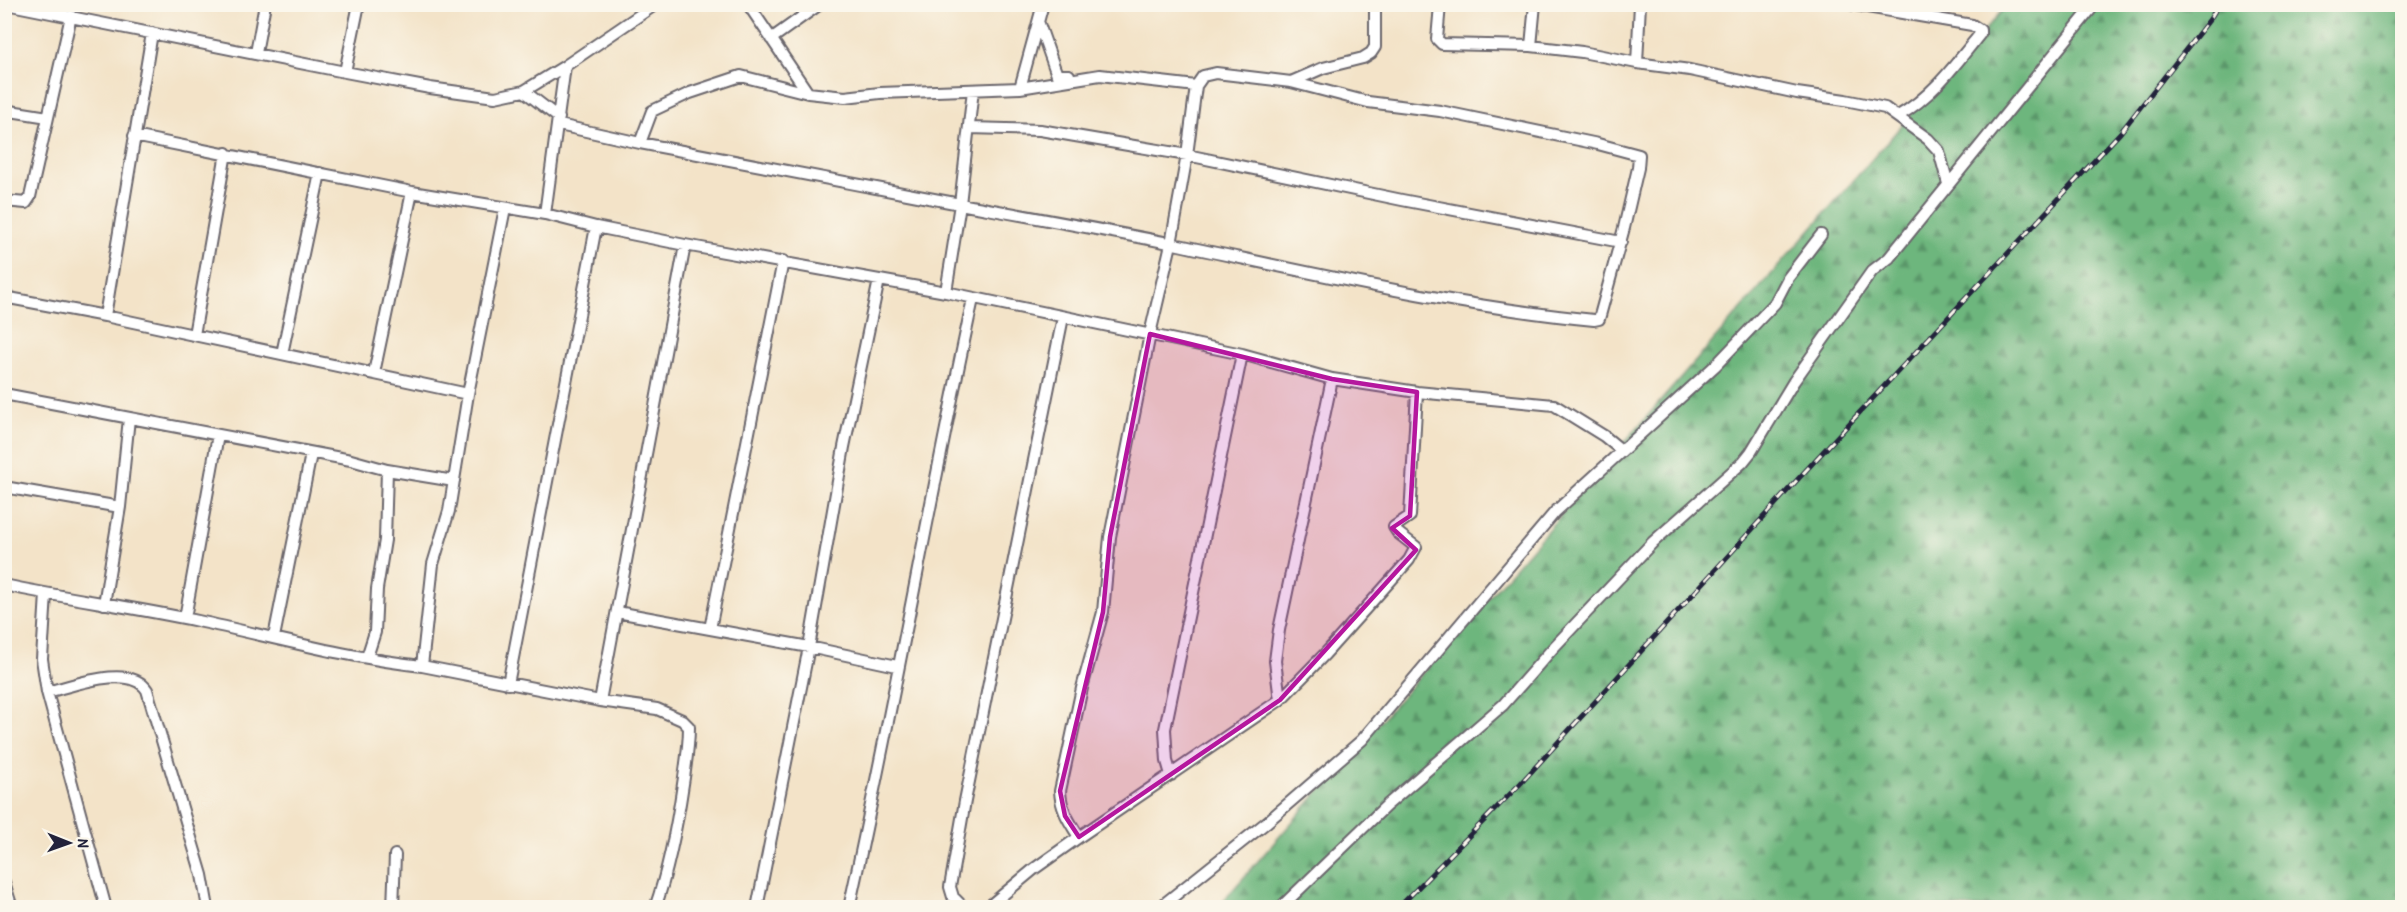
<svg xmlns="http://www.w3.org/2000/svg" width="2407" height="912" font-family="'Patrick Hand',sans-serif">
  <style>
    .forest { fill: url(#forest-firs); stroke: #486c5c; stroke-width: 1.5 }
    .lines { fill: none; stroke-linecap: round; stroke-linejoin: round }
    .minor-casing { stroke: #6b666c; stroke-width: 14 }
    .minor { stroke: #fff; stroke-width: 10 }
    .rail-casing { stroke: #22223b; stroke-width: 5 }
    .rail { stroke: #fbf7ec; stroke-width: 3; stroke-dasharray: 9; stroke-linecap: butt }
    .marked { fill: #b5179e; fill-opacity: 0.2; stroke: #b5179e; stroke-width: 4.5; stroke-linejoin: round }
  </style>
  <defs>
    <pattern id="forest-firs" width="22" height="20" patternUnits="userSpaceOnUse" patternTransform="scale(1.5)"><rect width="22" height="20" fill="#6db67d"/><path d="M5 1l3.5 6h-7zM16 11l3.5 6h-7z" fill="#599468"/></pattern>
  </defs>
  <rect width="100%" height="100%" fill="#fbf7ec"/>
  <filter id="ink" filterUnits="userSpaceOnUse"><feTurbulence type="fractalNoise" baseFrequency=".0167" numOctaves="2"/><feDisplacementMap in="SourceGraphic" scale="12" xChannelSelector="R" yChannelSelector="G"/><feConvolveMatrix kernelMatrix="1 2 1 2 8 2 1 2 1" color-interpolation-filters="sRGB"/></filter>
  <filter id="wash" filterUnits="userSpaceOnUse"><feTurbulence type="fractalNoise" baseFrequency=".008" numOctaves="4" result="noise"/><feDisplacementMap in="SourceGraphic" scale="24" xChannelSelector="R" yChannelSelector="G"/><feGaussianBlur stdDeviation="1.35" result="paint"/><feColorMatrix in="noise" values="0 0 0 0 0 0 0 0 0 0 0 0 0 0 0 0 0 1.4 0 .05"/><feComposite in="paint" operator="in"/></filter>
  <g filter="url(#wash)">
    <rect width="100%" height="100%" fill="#f3e3c8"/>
    <path class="forest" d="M2007 5H2402V907L1217 908Z"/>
  </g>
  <g filter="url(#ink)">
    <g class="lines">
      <defs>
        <path id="minor" d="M6 4 345 72 430 88 495 97 524 91 565 66 656 4
          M748 4 808 93
          M1425 4H1440
          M1640 4 1637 63 1690 70 1797 93 1845 100 1885 108 1928 139 1939 151 1948 184
          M1850 4 1972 25 1980 30V34C1956 64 1932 97 1898 116
          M1440 5 1437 39 1442 44 1531 46 1582 52 1637 63
          M1039 24 1057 75H1069
          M771 39 820 4
          M1531 46 1535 4
          M256 53 265 4
          M345 72 359 4
          M1291 82 1323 68 1363 58 1371 53 1375 47V4
          M1020 88 1043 4
          M973 90 960 204C1031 217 1103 230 1174 244 1313 273 1452 306 1594 320L1599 319 1601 312 1624 228 1638 168 1639 155 1598 144 1440 111 1368 102 1291 82 1216 73 1203 76 1196 86 1187 155 1171 244 1150 334 1110 537 1103 612 1082 688 1060 791C1061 810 1069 821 1079 837
          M524 91 559 118
          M4 110 48 117
          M559 125 640 143 960 204 946 292
          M969 128 1040 130 1187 155 1402 200 1621 242
          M134 136 412 192 545 214 596 227 685 245 946 292 1242 354 1332 379 1417 392 1554 405 1604 436 1621 450
          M640 143 652 111 690 93 741 76 808 93 845 97 880 93 1020 88 1100 75 1196 86
          M4 201 26 203 30 197 71 16
          M545 214 565 66
          M4 297 105 316 468 394
          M105 316 152 33
          M194 335 226 153
          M282 354 320 173
          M374 373 412 192
          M4 394 351 460 387 470 385 540 377 589 375 632 367 657
          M387 470 454 481
          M4 487 120 507
          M4 585C69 599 134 607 198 621 273 637 347 658 422 666L600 701 657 709 682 720 689 727C689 746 686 765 683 784 677 825 669 868 655 908
          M46 594 42 659 47 692 106 908
          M104 604 120 507 129 418
          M617 612 809 647 897 666
          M185 618 218 435
          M710 629 783 261
          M274 637 311 454
          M422 666 433 564 449 511 468 394 505 208
          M508 684 596 227
          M47 692C72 686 130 663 147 690L202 875 208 908
          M1280 700 1275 661 1279 630 1332 379
          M600 701 685 245
          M1171 775 1167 761 1165 729 1242 354
          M4 882 12 908
          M393 908 395 855
          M757 908 809 647 844 447 879 280
          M849 908C894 705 929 501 973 299
          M964 908 953 897 950 887 965 801 1063 317
          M987 908 1034 869 1079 837 1280 700 1325 654 1409 560 1416 547 1398 533 1394 527 1410 516 1417 392
          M1159 908 1267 822 1362 740 1555 512 1716 365 1775 303 1788 278 1821 235
          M1280 908 1387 805 1503 705 1554 647 1653 542 1743 462 1751 452 1794 381 1872 271 1889 258 2095 4"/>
      </defs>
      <use href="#minor" class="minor-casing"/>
      <use href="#minor" class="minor"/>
      <defs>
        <path id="rail" d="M1398 908 1520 784 1820 455 2120 133 2210 19 2219 4"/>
      </defs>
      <use href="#rail" class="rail-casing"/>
      <use href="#rail" class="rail"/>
    </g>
  </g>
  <path class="marked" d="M1150 334 1332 379 1417 392 1410 516 1392 528 1416 550 1280 700 1079 837 1065 816 1060 791 1103 612 1110 537Z"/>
  <rect width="2407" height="912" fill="none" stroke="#fbf7ec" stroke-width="24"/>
  <g transform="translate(69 843) rotate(91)" stroke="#fbf7ec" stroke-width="4.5" paint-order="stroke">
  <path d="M0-4.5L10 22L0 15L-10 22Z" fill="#22223b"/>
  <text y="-9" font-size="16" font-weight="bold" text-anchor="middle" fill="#22223b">N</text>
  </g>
</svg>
